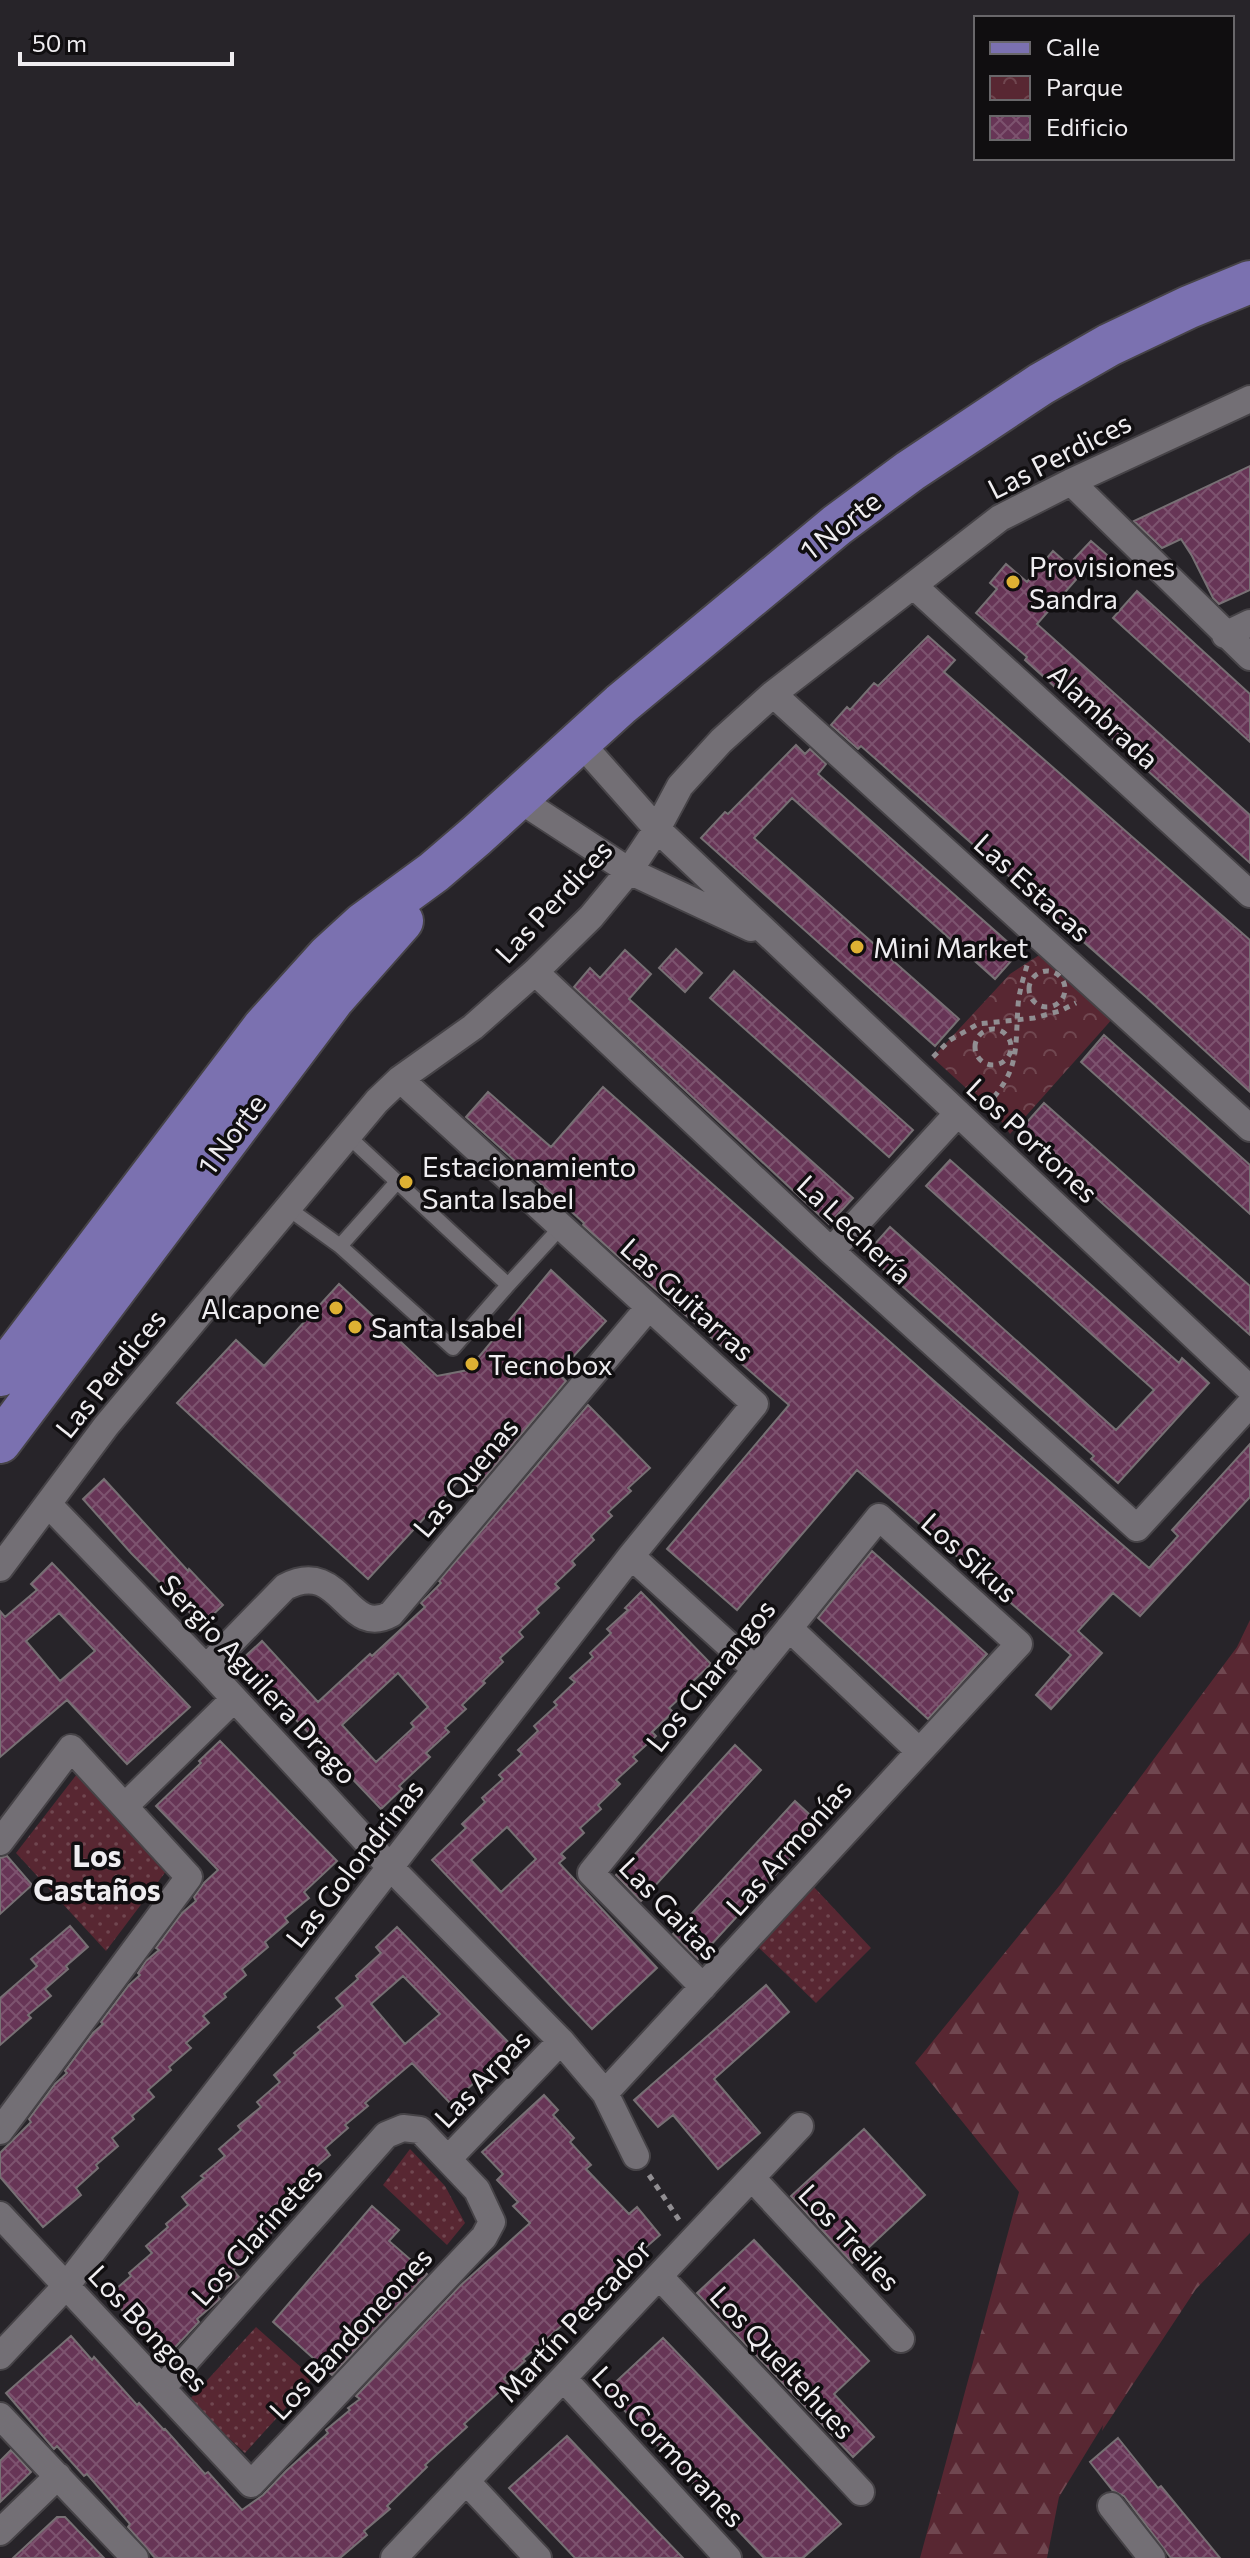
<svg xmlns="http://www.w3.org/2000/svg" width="1250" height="2558" font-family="Commissioner,sans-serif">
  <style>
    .grass { fill: url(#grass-dots) }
    .forest { fill: url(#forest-firs) }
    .park { fill: url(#park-crowns) }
    .building { fill: url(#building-cross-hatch); stroke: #777074; stroke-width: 2; fill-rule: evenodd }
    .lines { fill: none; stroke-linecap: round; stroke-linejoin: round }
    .service-casing { stroke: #464347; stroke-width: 18 }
    .minor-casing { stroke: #464347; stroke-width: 30 }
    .primary-casing { stroke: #464347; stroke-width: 46 }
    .path { stroke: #918e92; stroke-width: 5; stroke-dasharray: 6 6; stroke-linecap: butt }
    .service { stroke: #736f75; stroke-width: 14 }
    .minor { stroke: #736f75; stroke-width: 26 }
    .primary { stroke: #7b71b0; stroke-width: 42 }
    .poi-dot { fill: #deb133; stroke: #100e10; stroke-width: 3 }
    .labels { text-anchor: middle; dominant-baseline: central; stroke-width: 7; stroke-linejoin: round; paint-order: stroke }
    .street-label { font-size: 28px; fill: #efedf0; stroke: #100e10 }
    .poi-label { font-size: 28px; fill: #efedf0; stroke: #100e10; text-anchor: start }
    .neighbourhood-label { font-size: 30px; font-weight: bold; fill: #efedf0; stroke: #100e10 }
  </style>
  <defs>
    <pattern id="grass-dots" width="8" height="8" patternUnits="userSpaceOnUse" patternTransform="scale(2)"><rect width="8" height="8" fill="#582732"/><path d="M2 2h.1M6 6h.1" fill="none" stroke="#704750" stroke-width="1.8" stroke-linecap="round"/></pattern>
    <pattern id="forest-firs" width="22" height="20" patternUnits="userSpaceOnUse" patternTransform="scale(2)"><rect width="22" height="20" fill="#582732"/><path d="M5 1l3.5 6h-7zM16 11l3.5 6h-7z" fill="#704750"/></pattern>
    <pattern id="park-crowns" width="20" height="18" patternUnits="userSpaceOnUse" patternTransform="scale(2)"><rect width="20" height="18" fill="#582732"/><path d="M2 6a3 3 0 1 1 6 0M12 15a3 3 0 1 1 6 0" fill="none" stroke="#704750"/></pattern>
    <pattern id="building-cross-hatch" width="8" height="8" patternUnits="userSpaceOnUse" patternTransform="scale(2)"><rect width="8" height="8" fill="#673556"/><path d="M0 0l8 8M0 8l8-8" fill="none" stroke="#7d536f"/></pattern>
  </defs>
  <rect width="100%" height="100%" fill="#272429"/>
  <path class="grass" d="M77 1774 167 1870 106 1951 16 1853Z
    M813 1886 871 1948 816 2003 758 1947Z
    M410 2149 445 2186 465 2223 447 2245 383 2185Z
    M256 2327 313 2378 245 2453 188 2401Z"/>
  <path class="forest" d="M1250 1620V2233L1196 2289 1102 2431 1103 2425 1059 2497 1047 2558H920L1019 2192 915 2063 1064 1880 1237 1647Z"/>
  <path class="park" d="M1044 952 1114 1017 1010 1134 999 1118 933 1058 945 1031 935 1055 1010 974Z"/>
  <path class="building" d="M1250 466V590L1219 604 1213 598 1192 556 1181 539 1162 548 1134 521Z
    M1091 541 1121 567 1096 579 1074 559Z
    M1053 551 1080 575 1037 624 1250 815V863L1025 660 1027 657 976 613 997 589 990 583 1006 564 1027 582Z
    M1137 591 1250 694V742L1113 618Z
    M928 636 955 660 944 672 1250 940V1092L1145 996 861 746 858 749 831 725 847 707 850 710 874 683 878 686Z
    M796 745 805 754 810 749 826 764 818 774 1019 952 995 979 792 798 754 838 959 1019 935 1046 701 838 725 812 728 814Z
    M676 949 702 973 685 992 659 968Z
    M625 950 651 974 629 999 853 1198 829 1224 574 987 590 968 600 978Z
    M734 971 913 1130 889 1157 710 998Z
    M1104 1035 1250 1165V1214L1081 1062Z
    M603 1087 933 1380 1149 1568 1178 1536 1172 1530 1250 1444V1497L1140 1616 1113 1593 1078 1631 1102 1653 1051 1709 1036 1695 1071 1655 857 1470 737 1610 667 1549 789 1405 622 1260 583 1225 584 1223 466 1117 488 1092 551 1147Z
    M1044 1103 1250 1286V1335L1020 1130Z
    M950 1160 1179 1363 1182 1358 1209 1383 1118 1483 1091 1459 1094 1456 866 1254 890 1227 1116 1430 1154 1390 926 1186Z
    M551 1270 606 1321 558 1373 566 1381 476 1488 464 1475 368 1579 177 1403 236 1340 264 1366 339 1284 437 1376 468 1370Z
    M588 1405 650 1468 628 1488 631 1491 608 1512 612 1516 591 1536 594 1540 572 1561 575 1565 555 1584 559 1588 536 1609 539 1613 519 1632 523 1637 500 1658 503 1662 483 1681 485 1683 462 1705 466 1709 445 1728 449 1732 426 1753 430 1757 399 1786 402 1789 381 1809 240 1661 262 1641 318 1702 370 1654 372 1656 425 1607 421 1603 441 1583 439 1581ZM398 1673 428 1707 411 1723 414 1727 376 1762 342 1725Z
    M104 1479 188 1571 189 1569 223 1605 202 1625 131 1553 83 1499Z
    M872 1551 987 1654 928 1719 818 1618Z
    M52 1563 190 1707 127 1764 67 1700 0 1757V1611L5 1617 37 1590 31 1584ZM59 1613 95 1651 60 1681 26 1641Z
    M641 1592 711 1664 690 1684 692 1687 669 1708 673 1712 652 1732 656 1736 633 1757 637 1761 616 1780 620 1784 598 1805 601 1809 580 1828 584 1833 561 1854 565 1858 559 1863 657 1968 592 2029 432 1860 466 1828 462 1824 485 1802 482 1798 503 1779 499 1775 522 1754 518 1750 538 1731 534 1726 557 1705 554 1702 575 1682 570 1678 593 1657 590 1653 611 1633 607 1629 628 1610 625 1608ZM507 1827 536 1859 501 1892 471 1860Z
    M220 1741 337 1861 304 1892 309 1898 285 1918 288 1922 265 1942 268 1947 242 1969 246 1975 224 1994 226 1997 203 2016 209 2023 186 2043 191 2048 169 2067 171 2070 148 2090 154 2097 132 2116 134 2119 112 2138 118 2146 96 2165 98 2168 76 2188 81 2195 43 2227 0 2177V2153L31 2122 29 2119 55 2084 67 2073 65 2071 93 2033 103 2024 101 2022 129 1985 140 1975 138 1973 146 1961 159 1950 156 1948 182 1913 196 1901 194 1897 204 1883 218 1870 156 1806 201 1763 199 1761Z
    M735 1745 761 1770 641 1901 616 1875Z
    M795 1801 821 1825 698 1959 673 1934Z
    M7 1856 32 1885 0 1914V1858Z
    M70 1926 88 1947 66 1966 68 1969 45 1989 51 1996 28 2015 31 2018 0 2045V1998L37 1966 31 1959Z
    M397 1927 513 2047 451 2104 412 2063 365 2103 368 2106 345 2125 348 2128 325 2148 330 2155 308 2174 312 2180 290 2199 292 2202 270 2222 276 2229 253 2248 256 2251 233 2270 239 2277 217 2296 220 2299 197 2319 199 2322 164 2359 109 2295 131 2276 129 2273 152 2253 146 2246 168 2227 166 2224 188 2205 182 2197 204 2178 201 2176 225 2156 219 2149 241 2130 238 2126 261 2107 257 2102 280 2082 274 2075 296 2055 294 2053 321 2030 318 2027 343 2006 336 1998 358 1979 356 1976 381 1953 376 1947ZM403 1976 440 2014 405 2044 371 2004Z
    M766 1985 789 2012 714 2079 760 2133 718 2169 673 2115 658 2127 634 2100Z
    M544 2095 558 2110 553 2115 574 2138 570 2142 591 2165 586 2169 629 2214 637 2207 660 2235 614 2275 617 2278 523 2359 525 2361 504 2379 508 2384 464 2424 467 2427 425 2465 427 2467 387 2506 390 2509 364 2531 367 2535 340 2558H155L128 2527 130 2524 87 2474 84 2476 57 2446 54 2449 6 2393 71 2336 92 2360 94 2357 137 2405 139 2403 164 2430 165 2429 205 2474 208 2472 242 2510 263 2495 286 2471 328 2433 326 2430 350 2410 348 2408 360 2399 356 2396 461 2285 530 2223 513 2206 518 2202 497 2180 503 2174 482 2152Z
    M864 2129 925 2195 852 2263 791 2196Z
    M372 2206 399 2230 389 2241 427 2274 332 2375 273 2322Z
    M754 2240 869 2361 834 2394 874 2437 853 2457 697 2293Z
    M663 2338 841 2524 803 2558H764L606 2391Z
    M567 2436 660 2534 683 2558H575L509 2488Z
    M1118 2438 1158 2488 1161 2486 1220 2558H1171L1124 2496 1113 2491 1090 2462Z
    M11 2450 31 2472 0 2502V2461Z
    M57 2517H65L104 2558H13Z"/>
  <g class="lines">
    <defs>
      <path id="service" d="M289 1209 340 1246 453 1348 508 1285 348 1136
        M340 1246 397 1182
        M508 1285 561 1227"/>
      <path id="minor" d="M1071 482 1250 657
        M914 586 1250 894
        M1225 635 1250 623
        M773 694 1250 1128
        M579 741 657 829 1250 1389
        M517 798 629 871 751 928
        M535 972 831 1251 1137 1528 1250 1404
        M831 1251 958 1113
        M48 1504 206 1668 391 1868 561 2041 605 2093 636 2156
        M631 1556 755 1669
        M0 1568 106 1426 377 1101 400 1079 473 1027 535 972 591 917 629 871 657 829 680 786 721 741 773 694 1000 518 1071 482 1250 399
        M789 1628 919 1751
        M206 1668 285 1587C342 1557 346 1639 391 1614L649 1307
        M125 1806 234 1699
        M0 1842 71 1748 189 1877 0 2131
        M605 2093C743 1944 880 1793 1019 1644L879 1517 591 1873 703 1987
        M448 2159 561 2041
        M752 2178 901 2339
        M0 2215 251 2484 484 2237 492 2222 477 2190 420 2130 403 2128 386 2135 162 2388
        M659 2276 861 2492
        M0 2356 66 2286 631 1556 755 1404 400 1079
        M563 2378 728 2558
        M0 2416 135 2558
        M466 2481 538 2558
        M1111 2506 1152 2558
        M0 2532 58 2476
        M394 2558 800 2126"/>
      <path id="primary" d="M0 1375 264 1027 328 956 363 924 434 872 476 836 621 704 837 525 910 471 1041 384 1109 345 1189 307 1250 282
        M0 1442 334 998 402 921"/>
    </defs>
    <use href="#service" class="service-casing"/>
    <use href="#minor" class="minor-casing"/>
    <use href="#primary" class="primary-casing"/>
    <path class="path" d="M1029 989a18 18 0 1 1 36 0a18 18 0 1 1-36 0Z
      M975 1047a18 18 0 1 1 36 0a18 18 0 1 1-36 0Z
      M933 1057 950 1040 978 1024 1034 1018 1060 1011 1076 1003
      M986 1106C1020 1070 1015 1051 1018 1006 1019 991 1024 976 1028 962
      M649 2175 679 2220"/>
    <use href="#service" class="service"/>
    <use href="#minor" class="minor"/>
    <use href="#primary" class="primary"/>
  </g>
  <g class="poi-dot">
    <circle cx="1013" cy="582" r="8"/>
    <circle cx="857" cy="947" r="8"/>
    <circle cx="406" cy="1182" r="8"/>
    <circle cx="336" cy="1308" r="8"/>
    <circle cx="355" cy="1327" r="8"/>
    <circle cx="472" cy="1364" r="8"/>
  </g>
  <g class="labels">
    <g class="street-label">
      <text transform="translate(1059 455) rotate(-27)">Las Perdices</text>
      <text transform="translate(840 525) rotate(-38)">1 Norte</text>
      <text transform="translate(1104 716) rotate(43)">Alambrada</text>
      <text transform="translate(1033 887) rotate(42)">Las Estacas</text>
      <text transform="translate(553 901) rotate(-47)">Las Perdices</text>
      <text transform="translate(231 1134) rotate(-53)">1 Norte</text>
      <text transform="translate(1033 1140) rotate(43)">Los Portones</text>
      <text transform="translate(855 1229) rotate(43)">La Lechería</text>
      <text transform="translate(688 1299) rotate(42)">Las Guitarras</text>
      <text transform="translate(110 1373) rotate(-51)">Las Perdices</text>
      <text transform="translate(465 1477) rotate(-50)">Las Quenas</text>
      <text transform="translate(970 1557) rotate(42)">Los Sikus</text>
      <text transform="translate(710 1675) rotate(-51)">Los Charangos</text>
      <text transform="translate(259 1679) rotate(47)">Sergio Aguilera Drago</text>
      <text transform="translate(788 1847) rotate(-48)">Las Armonías</text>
      <text transform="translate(354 1863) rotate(-52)">Las Golondrinas</text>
      <text transform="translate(670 1908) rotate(46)">Las Gaitas</text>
      <text transform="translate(482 2078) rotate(-46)">Las Arpas</text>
      <text transform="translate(256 2234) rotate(-48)">Los Clarinetes</text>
      <text transform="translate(850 2237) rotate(47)">Los Treiles</text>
      <text transform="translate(574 2320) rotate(-47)">Martín Pescador</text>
      <text transform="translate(149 2328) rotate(47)">Los Bongoes</text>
      <text transform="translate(350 2333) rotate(-47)">Los Bandoneones</text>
      <text transform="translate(783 2362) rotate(47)">Los Queltehues</text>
      <text transform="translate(669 2446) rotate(47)">Los Cormoranes</text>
    </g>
    <g class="poi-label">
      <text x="1029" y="566">Provisiones<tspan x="1029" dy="32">Sandra</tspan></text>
      <text x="873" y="947">Mini Market</text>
      <text x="422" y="1166">Estacionamiento<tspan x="422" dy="32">Santa Isabel</tspan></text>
      <text x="320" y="1308" text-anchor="end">Alcapone</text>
      <text x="371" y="1327">Santa Isabel</text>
      <text x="488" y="1364">Tecnobox</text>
    </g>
    <g class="neighbourhood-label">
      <text x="97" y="1854">Los<tspan x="97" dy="34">Castaños</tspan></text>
    </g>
  </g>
  <rect x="974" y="16" width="260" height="144" fill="#100e10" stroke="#69676a" stroke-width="2"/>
  <rect x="990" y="42" width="40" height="12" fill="#7b71b0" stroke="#69676a" stroke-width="2"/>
  <text x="1046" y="56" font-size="24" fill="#efedf0">Calle</text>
  <rect x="990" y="76" width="40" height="24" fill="url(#park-crowns)" stroke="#69676a" stroke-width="2"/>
  <text x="1046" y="96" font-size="24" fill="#efedf0">Parque</text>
  <rect x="990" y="116" width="40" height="24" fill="url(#building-cross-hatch)" stroke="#69676a" stroke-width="2"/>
  <text x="1046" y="136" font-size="24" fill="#efedf0">Edificio</text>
  <path d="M20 52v12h212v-12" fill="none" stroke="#efedf0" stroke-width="4"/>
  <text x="32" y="52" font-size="24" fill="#efedf0" stroke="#100e10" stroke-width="6" paint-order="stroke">50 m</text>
</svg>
